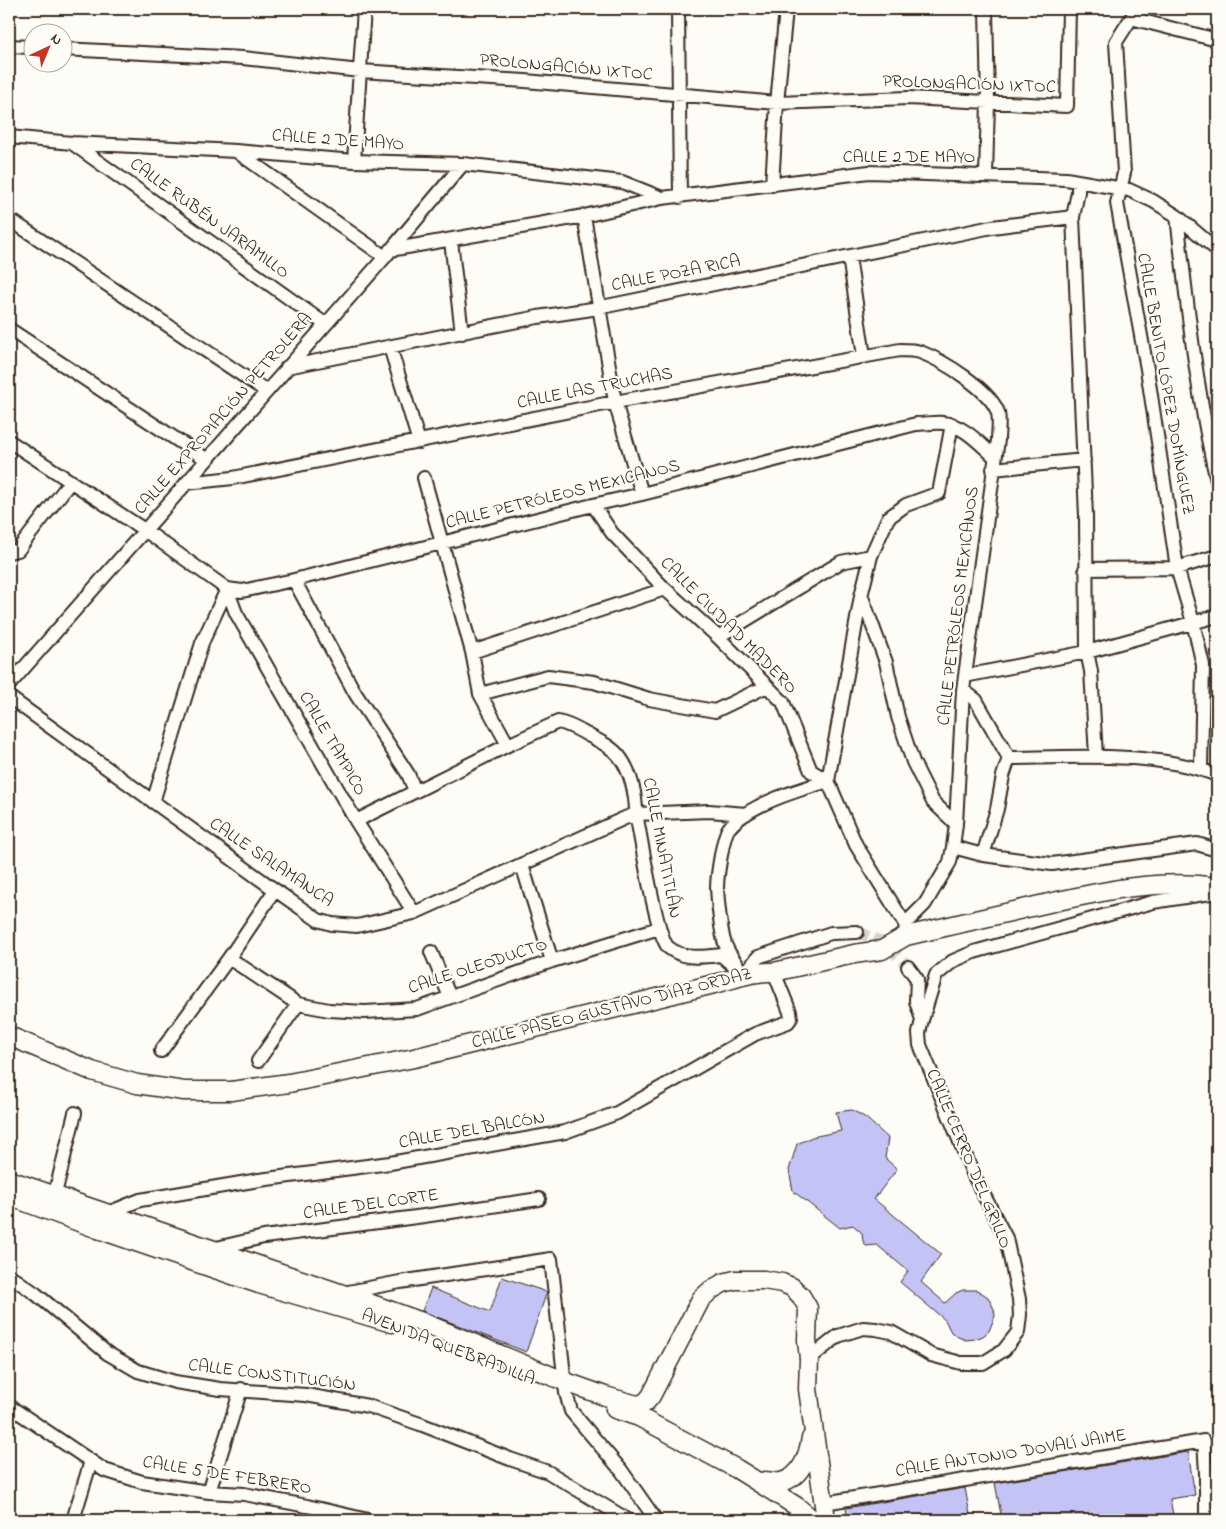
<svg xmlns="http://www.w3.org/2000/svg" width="1226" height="1529" font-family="'Indie Flower',sans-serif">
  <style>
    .building { fill: #c4c3f5; stroke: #3b2a1e }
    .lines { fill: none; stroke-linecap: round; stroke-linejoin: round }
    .street-tunnel { stroke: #d6d2cc; stroke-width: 12; stroke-dasharray: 12 6; stroke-linecap: butt }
    .street-casing { stroke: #3b2a1e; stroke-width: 16 }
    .secondary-casing { stroke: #3b2a1e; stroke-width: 21 }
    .street { stroke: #fdfcf7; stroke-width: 12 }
    .secondary { stroke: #fdfcf7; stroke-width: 18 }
    .labels { text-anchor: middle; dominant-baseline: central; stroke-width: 4.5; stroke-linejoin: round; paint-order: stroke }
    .street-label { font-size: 18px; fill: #3b2a1e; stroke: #fdfcf7 }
  </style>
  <rect width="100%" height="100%" fill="#fdfcf7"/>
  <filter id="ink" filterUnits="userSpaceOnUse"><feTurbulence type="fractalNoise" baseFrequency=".02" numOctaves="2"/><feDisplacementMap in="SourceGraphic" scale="10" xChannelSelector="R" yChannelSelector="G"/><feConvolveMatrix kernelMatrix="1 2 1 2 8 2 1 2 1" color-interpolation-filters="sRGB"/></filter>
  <g filter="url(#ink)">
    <path class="building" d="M852 1110 866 1118 888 1138 885 1158 897 1169 874 1199 941 1254 921 1282 945 1303 956 1293 963 1290H977L988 1297 994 1309 995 1316 989 1331 983 1336 975 1339 966 1340 958 1337 951 1332 945 1320 900 1282 908 1271 877 1245 866 1246 863 1241 862 1233 853 1225 840 1228 793 1191 789 1170 797 1144 812 1137 841 1131 836 1112Z
      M502 1277 547 1292 526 1352 422 1311 431 1288 490 1312Z
      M1188 1452 1195 1495 1170 1499 1174 1520H1002L995 1483Z
      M965 1488 971 1520H848L846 1508Z"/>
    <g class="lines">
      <path class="street-tunnel" d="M857 932C882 942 890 945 908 967"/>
      <defs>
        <path id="street" d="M678 9 680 197
          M986 9 988 102 986 176
          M1137 9 1116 42 1124 173 1117 203 1147 369 1177 568 1193 622 1203 665 1201 769
          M1131 18 1217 40
          M9 46 32 47
          M62 49 243 58 360 71 525 81 777 103 908 98 1067 106 1069 9
          M9 137 72 143 236 151 354 161 463 164 622 182 662 198
          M72 143 325 324
          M236 151 385 257
          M354 161 364 9
          M1078 181V192L1073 217 1086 516 1087 652 1091 671 1096 756
          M772 185 777 103 786 9
          M584 216 615 402 642 494
          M1177 216C1187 305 1197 395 1217 481
          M9 219 266 391
          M451 241 462 333
          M390 250 584 216 662 198 869 172 1066 179 1129 190 1153 201 1177 216 1217 250
          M849 257 864 356
          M9 329 206 459
          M390 347 419 442
          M287 367 538 317 592 309 992 227 1073 217
          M9 441 146 531 227 589 242 591 294 580 593 505 642 494 916 424C925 424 935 422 943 423 964 425 980 444 995 457
          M993 469 1084 460
          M424 478 472 652 480 694 508 745
          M186 483 233 478 615 402 900 350C906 350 914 350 920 352 942 360 991 390 998 413 1000 421 998 432 998 440L963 690 956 824 953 847 950 862 925 904 905 924
          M593 505 612 533 665 589 718 637 783 702 811 771 828 781 856 845 905 924 906 931
          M9 552 18 550 71 481
          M1085 569 1177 568 1217 556
          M294 580 355 693 408 774 415 791
          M227 589 236 613 356 821 414 913
          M862 597 886 662 898 717 913 762 933 802 956 824
          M718 637 841 562 871 556
          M472 652 665 589
          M965 676 1087 652 1217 616
          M9 685 385 257 463 164
          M963 690 976 700 1009 758C1076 757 1154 751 1217 775
          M480 694 548 676 594 682 649 699 715 711 767 686
          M9 697 275 890 318 920 332 924 357 926 414 913 625 818 636 814 709 811 746 814
          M828 781 861 596 871 556 888 518 906 505 939 493 952 424
          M153 802 202 643 227 589
          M356 821 508 745 558 722C569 724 577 729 586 734 597 740 611 746 619 756 631 771 636 795 636 814 641 836 656 938 669 948 685 960 703 957 721 955L744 975
          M953 847 983 855 1052 864 1197 844 1217 850
          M983 855 997 809 1003 776 1009 758
          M522 865 552 961
          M431 952 450 997
          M229 958 298 1004 329 1010 365 1012 417 1009 552 961 659 928
          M737 964C731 956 725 948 723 937 720 922 718 904 717 888 717 877 723 835 729 828 749 804 799 790 828 781
          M908 967 917 979 916 1001 922 1020
          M744 975 758 957 831 933 857 932
          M161 1051 229 958 275 890
          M258 1061 298 1004
          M53 1202 75 1113
          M103 1215 140 1200 259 1180 390 1163 565 1132 617 1113 755 1034 788 1022 791 1018 790 1012 774 972
          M212 1249 264 1237 424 1216 539 1199
          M9 1275 36 1294 107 1353 138 1371 175 1382 220 1389 306 1395 368 1406 420 1424 510 1459 548 1472 628 1520
          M343 1293 400 1282 551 1259 566 1393 571 1411 621 1470 656 1520
          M809 1359 838 1336 863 1328 876 1329 891 1332 931 1355 961 1363H983L1004 1350 1018 1332 1020 1315 1019 1299 1006 1238 974 1176 920 1045 919 1033 922 1020 936 975 953 961 974 952 1153 902 1217 892
          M9 1406 104 1470 142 1482 209 1492 244 1494 307 1506 368 1520
          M209 1492 241 1389
          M824 1503 1204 1441 1206 1473V1520
          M73 1520 91 1461"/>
        <path id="secondary" d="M9 1036 92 1071 137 1084 184 1091H231L289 1083 414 1058 714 984C734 979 753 971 774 972L854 954 882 950 906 936C951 926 995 915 1040 905 1099 892 1157 878 1217 887
          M9 1180 366 1302 422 1322 566 1382 605 1396 637 1405 645 1403 651 1396 701 1299 711 1290 723 1283 735 1280H764L782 1283 792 1287 801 1296 808 1308 807 1340 809 1359 808 1389 826 1520
          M9 1196 98 1229 259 1284 392 1323
          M615 1409 639 1417 737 1469 796 1506 813 1520
          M765 1481C770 1481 777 1483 781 1482 802 1477 808 1456 811 1438"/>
      </defs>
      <use href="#street" class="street-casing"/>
      <use href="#secondary" class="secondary-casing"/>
      <use href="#street" class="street"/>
      <use href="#secondary" class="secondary"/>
    </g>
  </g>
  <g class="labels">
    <g class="street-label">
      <text transform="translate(566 68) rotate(5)">PROLONGACIÓN IXTOC</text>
      <text transform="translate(969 85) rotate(2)">PROLONGACIÓN IXTOC</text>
      <text transform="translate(338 141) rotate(4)">CALLE 2 DE MAYO</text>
      <text x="909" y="158">CALLE 2 DE MAYO</text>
      <text transform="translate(209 219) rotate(36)">CALLE RUBÉN JARAMILLO</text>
      <text transform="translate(676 274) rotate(-11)">CALLE POZA RICA</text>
      <text transform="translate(1165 384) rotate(80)">CALLE BENITO LÓPEZ DOMÍNGUEZ</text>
      <text transform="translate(595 389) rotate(-11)">CALLE LAS TRUCHAS</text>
      <text transform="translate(224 414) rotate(-49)">CALLE EXPROPIACIÓN PETROLERA</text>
      <text transform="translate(563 495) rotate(-14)">CALLE PETRÓLEOS MEXICANOS</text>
      <text transform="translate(959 606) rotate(-83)">CALLE PETRÓLEOS MEXICANOS</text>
      <text transform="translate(728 626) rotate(45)">CALLE CIUDAD MADERO</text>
      <text transform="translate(332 744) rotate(60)">CALLE TAMPICO</text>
      <text transform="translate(661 848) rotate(79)">CALLE MINATITLÁN</text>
      <text transform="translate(271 863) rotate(34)">CALLE SALAMANCA</text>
      <text transform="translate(478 967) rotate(-18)">CALLE OLEODUCTO</text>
      <text transform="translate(612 1009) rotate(-14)">CALLE PASEO GUSTAVO DÍAZ ORDAZ</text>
      <text transform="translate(472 1131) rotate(-10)">CALLE DEL BALCÓN</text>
      <text transform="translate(968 1159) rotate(67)">CALLE CERRO DEL GRILLO</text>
      <text transform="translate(371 1205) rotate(-8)">CALLE DEL CORTE</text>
      <text transform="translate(448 1348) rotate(21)">AVENIDA QUEBRADILLA</text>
      <text transform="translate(272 1376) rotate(7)">CALLE CONSTITUCIÓN</text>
      <text transform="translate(1011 1454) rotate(-9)">CALLE ANTONIO DOVALÍ JAIME</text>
      <text transform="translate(227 1476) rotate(9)">CALLE 5 DE FEBRERO</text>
    </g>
  </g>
  <rect width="1226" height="1529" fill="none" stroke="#fdfcf7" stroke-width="30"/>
  <rect x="15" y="15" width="1196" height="1499" fill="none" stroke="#3b2a1e" stroke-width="2" filter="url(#ink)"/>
  <g transform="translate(48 48) rotate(44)"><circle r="24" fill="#fdfcf7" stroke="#afa8a0"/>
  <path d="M0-4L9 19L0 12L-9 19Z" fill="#c8321e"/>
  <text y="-8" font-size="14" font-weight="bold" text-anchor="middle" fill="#3b2a1e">N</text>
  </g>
</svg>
